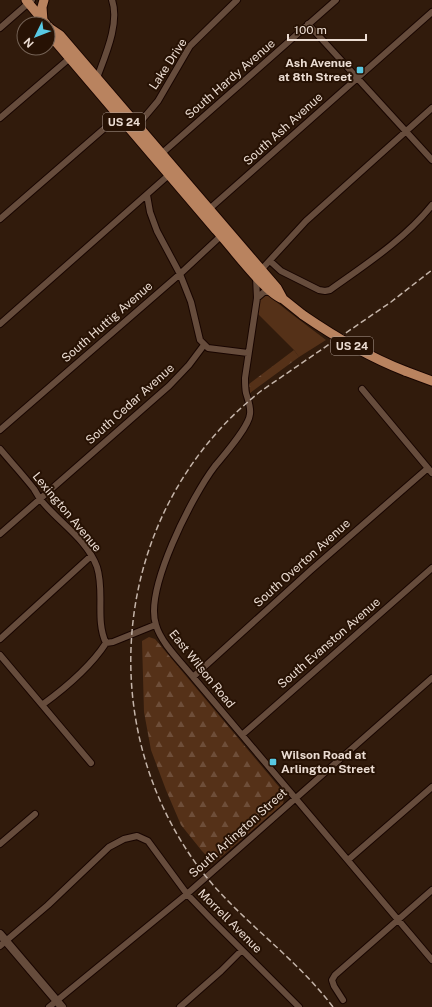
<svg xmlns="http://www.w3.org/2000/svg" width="432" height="1007" font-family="'Public Sans',sans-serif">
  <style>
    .green { fill: #553118 }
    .forest { fill: url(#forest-firs) }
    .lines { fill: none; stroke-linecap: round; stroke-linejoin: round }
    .street-casing { stroke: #180500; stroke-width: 8 }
    .secondary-casing { stroke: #180500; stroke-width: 10 }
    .primary-casing { stroke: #180500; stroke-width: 11 }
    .street { stroke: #664c3c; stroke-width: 6 }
    .secondary { stroke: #664c3c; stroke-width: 8 }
    .primary { stroke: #b9835f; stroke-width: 9 }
    .rail { stroke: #c5b5aa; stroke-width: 1.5; stroke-dasharray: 6 3; stroke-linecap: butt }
    .primary-bridge-casing { stroke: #180500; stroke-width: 11; stroke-linecap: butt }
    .primary-bridge { stroke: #b9835f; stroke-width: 9 }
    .poi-dot { fill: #58c9e3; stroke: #271204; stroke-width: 1.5 }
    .labels { text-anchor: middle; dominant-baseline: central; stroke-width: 4; stroke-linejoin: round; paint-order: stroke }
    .shield { fill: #271204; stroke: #b09f94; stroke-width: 1 }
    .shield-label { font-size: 11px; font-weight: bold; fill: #ebdcd2 }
    .poi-label { font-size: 12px; font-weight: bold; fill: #ebdcd2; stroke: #271204; text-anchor: end }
    .street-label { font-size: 12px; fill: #ebdcd2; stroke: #271204 }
  </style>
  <defs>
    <pattern id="forest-firs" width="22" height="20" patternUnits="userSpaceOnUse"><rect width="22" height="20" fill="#553118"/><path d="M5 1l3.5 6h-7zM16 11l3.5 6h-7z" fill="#6e4e39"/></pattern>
  </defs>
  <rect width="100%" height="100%" fill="#311b0c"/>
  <path class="green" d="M264 295 269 296 289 312 326 340 299 357 294 350 256 312 260 297Z"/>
  <path class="forest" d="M294 350 299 357 250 393 249 384Z
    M149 637 155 639 285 794 283 804 214 863 202 851 181 825 166 790 151 750 144 712 142 641Z"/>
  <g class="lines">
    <defs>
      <path id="street" d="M308 24 432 160
        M0 28 32 0
        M97 78C105 56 120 23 112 0
        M0 118 71 57
        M137 126 158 101 190 46 237 0
        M160 155 336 0
        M147 195 150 212 157 231 180 274 191 302 200 340 208 348 248 353
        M207 211 432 12
        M0 219 121 114
        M270 261 281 271 319 290 325 291 330 290C365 265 405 239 432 205
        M261 270 306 221 432 108
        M256 277 257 298 245 378C245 383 245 388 246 393 248 400 251 407 250 414 249 427 224 455 215 466 192 496 144 590 156 625 161 643 181 662 193 677L432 960
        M257 298 264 292H271
        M0 324 171 173
        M362 389 432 473
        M0 430 180 274 223 234
        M0 449C11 462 23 475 34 489 36 492 38 496 40 499 58 522 87 539 97 567 105 592 95 620 106 643
        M0 534 169 386 189 365 204 345
        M0 639 91 556
        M0 655 91 763
        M193 677 311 570 428 468
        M42 705C64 689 91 666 106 643L113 642 155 625
        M242 735 432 568
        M0 844 35 814
        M348 860 432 787
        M0 946 48 905 109 847 124 839 137 836 148 841 187 894 212 920 299 1007
        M343 1000 334 986 332 980 335 975 432 890
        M49 1007 187 894 432 678
        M180 1007 221 971 242 950"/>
      <path id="secondary" d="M0 934 62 1007"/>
      <path id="primary" d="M26 0 46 24
        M43 21 42 7 44 0
        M48 27 60 35 277 288 283 299 303 315
        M49 27 55 41C108 104 163 167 216 230 230 245 266 294 283 299
        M405 371 432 381"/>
    </defs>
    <use href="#street" class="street-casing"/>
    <use href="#secondary" class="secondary-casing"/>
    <use href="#primary" class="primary-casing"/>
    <use href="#street" class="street"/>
    <use href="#secondary" class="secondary"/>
    <use href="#primary" class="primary"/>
    <path class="rail" d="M333 1007C293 954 236 918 197 865 89 716 115 506 261 391L391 302 432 270"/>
    <defs>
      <path id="primary-bridge" d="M303 315C335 337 369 357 405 371"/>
    </defs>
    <use href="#primary-bridge" class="primary-bridge-casing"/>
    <use href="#primary-bridge" class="primary-bridge"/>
  </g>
  <g class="poi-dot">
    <rect x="356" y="66" width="8" height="8" rx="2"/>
    <rect x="269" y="758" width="8" height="8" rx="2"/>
  </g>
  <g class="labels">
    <g class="shield">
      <rect x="103" y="113" width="42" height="18" rx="3"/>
      <rect x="331" y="337" width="42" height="18" rx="3"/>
    </g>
    <g class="shield-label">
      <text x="124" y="122">US 24</text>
      <text x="352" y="346">US 24</text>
    </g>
    <g class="poi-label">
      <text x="352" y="63">Ash Avenue<tspan x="352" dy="14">at 8th Street</tspan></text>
      <text x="281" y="755" text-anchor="start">Wilson Road at<tspan x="281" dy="14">Arlington Street</tspan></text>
    </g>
    <g class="street-label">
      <text transform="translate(168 64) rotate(-57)">Lake Drive</text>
      <text transform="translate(230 79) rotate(-41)">South Hardy Avenue</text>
      <text transform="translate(283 129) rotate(-42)">South Ash Avenue</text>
      <text transform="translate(107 322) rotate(-41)">South Huttig Avenue</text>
      <text transform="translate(130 404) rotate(-42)">South Cedar Avenue</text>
      <text transform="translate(67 512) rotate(50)">Lexington Avenue</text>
      <text transform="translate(302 563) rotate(-42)">South Overton Avenue</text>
      <text transform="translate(329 643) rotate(-41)">South Evanston Avenue</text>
      <text transform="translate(202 669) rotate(51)">East Wilson Road</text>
      <text transform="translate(238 833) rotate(-42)">South Arlington Street</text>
      <text transform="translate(230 921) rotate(45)">Morrell Avenue</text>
    </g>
  </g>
  <g transform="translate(36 36) rotate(227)"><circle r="19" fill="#271204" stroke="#756356"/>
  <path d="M0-3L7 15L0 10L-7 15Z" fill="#58c9e3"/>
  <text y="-6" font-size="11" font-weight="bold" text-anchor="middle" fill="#ebdcd2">N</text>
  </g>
  <path d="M288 34v6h78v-6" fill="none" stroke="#ebdcd2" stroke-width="2"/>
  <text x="294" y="34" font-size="12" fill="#ebdcd2" stroke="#271204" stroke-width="3" paint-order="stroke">100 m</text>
</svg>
